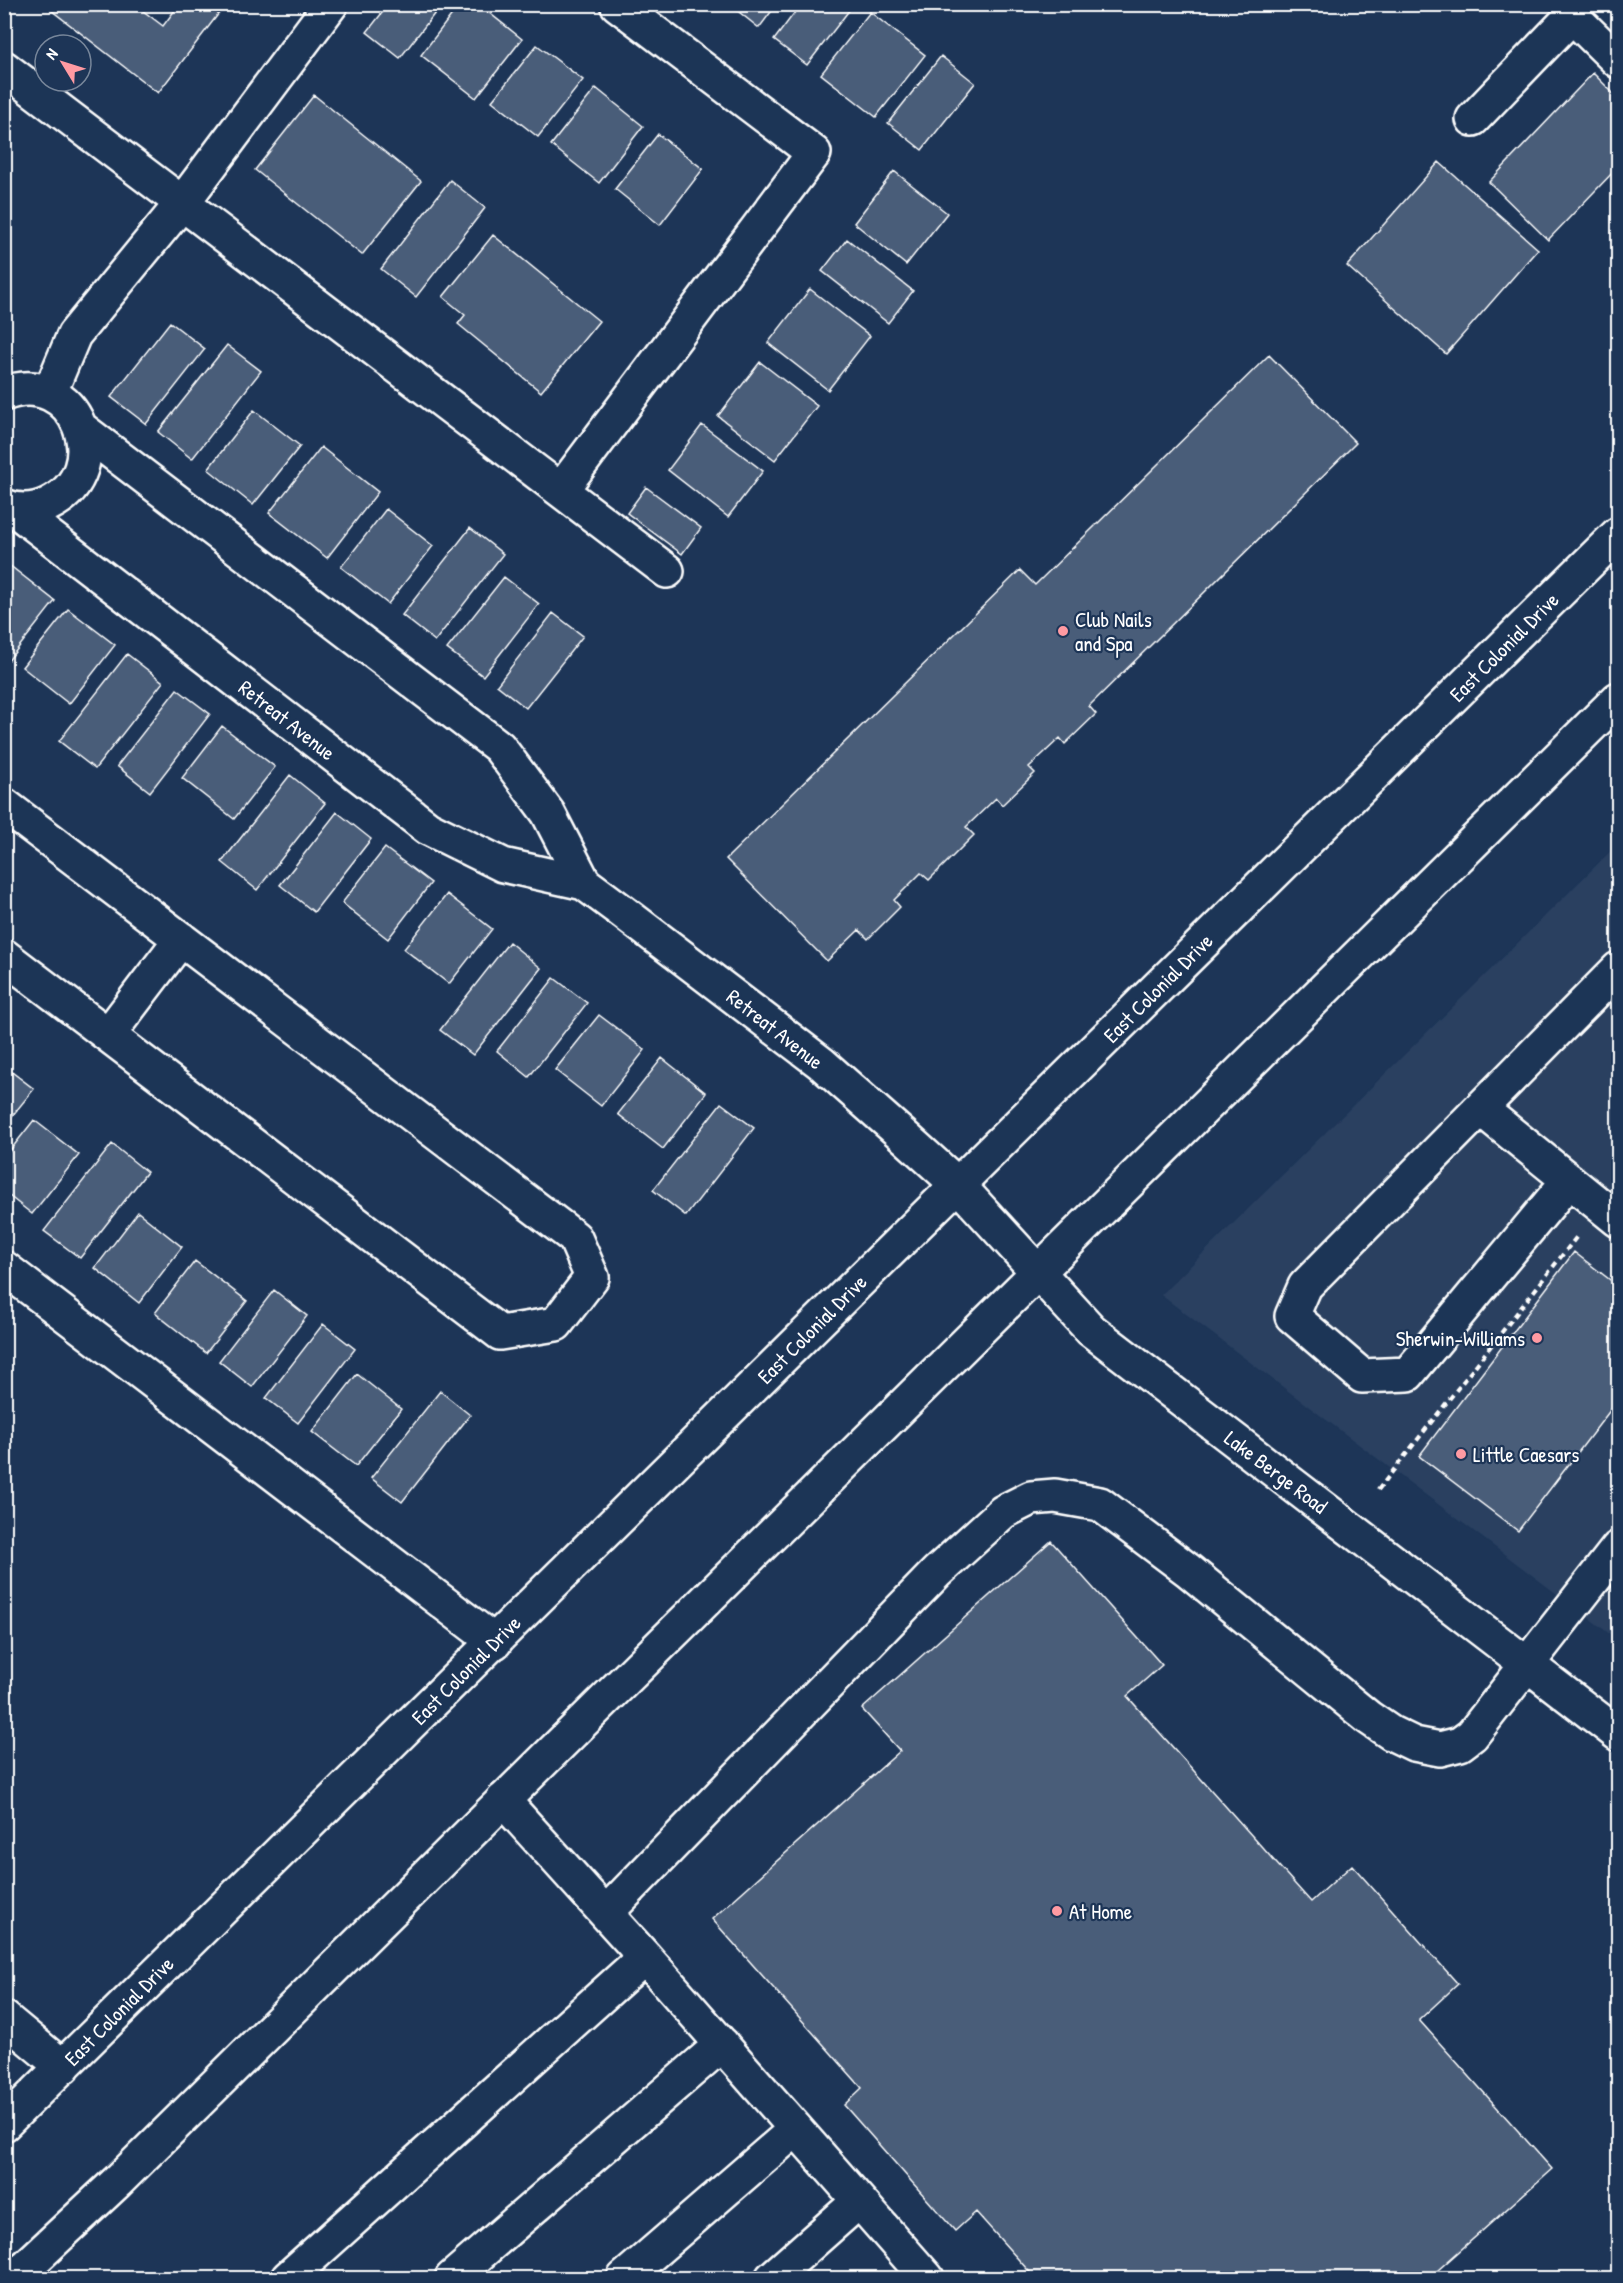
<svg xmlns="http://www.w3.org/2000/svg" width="1623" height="2283" font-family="'Patrick Hand',sans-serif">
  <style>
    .built { fill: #2a4161 }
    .building { fill: #4a5d79; stroke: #fff; stroke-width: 1.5 }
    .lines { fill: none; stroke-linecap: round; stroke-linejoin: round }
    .minor-casing { stroke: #fff; stroke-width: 38 }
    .highway-casing { stroke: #fff; stroke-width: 38 }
    .path { stroke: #fff; stroke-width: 4; stroke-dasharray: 6 4.5; stroke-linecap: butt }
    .minor { stroke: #1d3557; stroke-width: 33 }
    .highway { stroke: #1d3557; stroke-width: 33 }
    .poi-dot { fill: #ff9aa2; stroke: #1d3557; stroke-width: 2 }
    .labels { text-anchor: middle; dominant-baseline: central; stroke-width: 4.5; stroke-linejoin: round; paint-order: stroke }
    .poi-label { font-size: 21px; fill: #fff; stroke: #1d3557; text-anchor: start }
    .street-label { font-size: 21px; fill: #fff; stroke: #1d3557 }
  </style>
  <rect width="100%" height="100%" fill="#1d3557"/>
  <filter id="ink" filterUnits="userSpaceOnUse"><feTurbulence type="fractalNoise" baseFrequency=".0167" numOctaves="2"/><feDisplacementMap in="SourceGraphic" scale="12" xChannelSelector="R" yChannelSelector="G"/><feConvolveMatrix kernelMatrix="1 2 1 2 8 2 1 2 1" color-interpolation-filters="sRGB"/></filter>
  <g filter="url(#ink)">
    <path class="built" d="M1618 844V1640L1161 1295Z"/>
    <path class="building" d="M55 4H134L163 26 178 6 175 4H226L158 93 51 10Z
      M389 4H442L400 58 367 32Z
      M460 4H478L522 39 476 98 421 55Z
      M729 4H777L759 28Z
      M801 4H854L807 65 774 40Z
      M870 12 925 55 876 117 821 74Z
      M537 45 583 80 538 137 492 101Z
      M941 56 975 83 922 150 888 123Z
      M1593 73 1618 98V167L1548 240 1489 182Z
      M596 88 643 126 599 183 551 145Z
      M314 95 421 181 362 255 255 170Z
      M658 134 703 169 660 225 615 189Z
      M1439 162 1538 249 1446 354 1347 266Z
      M894 171 947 213 906 265 854 223Z
      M450 180 485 208 416 297 381 269Z
      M493 235 599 321 541 392 458 324 465 315 443 297Z
      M847 239 913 291 888 323 822 271Z
      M810 289 870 336 828 390 768 343Z
      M170 322 205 349 146 424 111 397Z
      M227 345 261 371 192 459 158 432Z
      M1269 355 1356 443 1089 706 1096 714 1065 744 1060 738 1029 767 1035 773 1002 805 996 798 966 827 974 835 929 880 921 873 894 900 900 907 868 939 859 930 827 961 726 859 1020 570 1035 585Z
      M760 362 817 406 775 460 718 416Z
      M254 410 300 446 253 505 208 469Z
      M702 425 763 471 728 517 668 470Z
      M321 447 378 492 327 558 269 513Z
      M646 487 701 528 682 554 627 513Z
      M386 509 433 546 388 604 341 567Z
      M470 528 503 554 435 641 402 615Z
      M4 561 55 601 4 666Z
      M504 577 539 604 483 676 447 649Z
      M68 609 115 645 69 704 22 667Z
      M553 613 583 636 526 708 497 685Z
      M127 654 163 682 95 769 59 741Z
      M177 689 210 714 150 792 117 766Z
      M222 726 275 767 234 819 182 778Z
      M290 775 325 803 257 890 222 862Z
      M337 812 371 839 314 912 280 885Z
      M385 848 431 883 388 939 342 903Z
      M447 894 492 929 449 984 404 949Z
      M509 942 541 968 473 1055 440 1030Z
      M554 978 587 1003 529 1077 497 1051Z
      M599 1015 645 1050 601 1106 555 1070Z
      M662 1058 706 1093 663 1149 618 1114Z
      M4 1066 34 1089 4 1126Z
      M721 1103 754 1128 686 1216 653 1190Z
      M34 1120 79 1155 32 1214 4 1192V1158Z
      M112 1144 147 1172 80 1258 44 1231Z
      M138 1212 182 1247 139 1303 95 1268Z
      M1574 1252 1618 1286V1400L1518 1531 1419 1456Z
      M195 1261 247 1301 206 1353 155 1313Z
      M274 1290 307 1316 252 1387 219 1361Z
      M323 1324 355 1349 298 1423 266 1398Z
      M357 1374 401 1409 356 1466 312 1432Z
      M440 1391 470 1415 402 1502 371 1478Z
      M1051 1541 1162 1665 1127 1696 1311 1902 1352 1865 1458 1984 1419 2020 1552 2169 1429 2278H1035L976 2212 955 2231 844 2105 862 2088 712 1919 900 1751 862 1709Z"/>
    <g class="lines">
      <defs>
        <path id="minor" d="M4 68 667 571
          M1473 119 1572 16 1618 61
          M50 392 74 335 183 202 331 4
          M4 394C75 365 118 470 49 504 35 511 19 512 4 506
          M83 430 499 747 548 813 584 883
          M561 490 814 153 617 4
          M15 510 428 828 503 865 584 883 619 909 821 1063 906 1138 958 1185 1091 1330 1618 1734
          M4 805 575 1238 592 1277 556 1324 500 1333 4 956
          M108 1035 181 939
          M1481 1109 1618 1220
          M1569 1180 1408 1374 1362 1376 1292 1316 1305 1286 1618 969
          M4 1268 495 1642
          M606 1913 937 1572 1003 1512 1031 1498 1055 1496 1100 1504 1188 1570 1369 1718 1391 1733 1414 1744 1440 1749 1460 1744 1472 1735 1618 1548
          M645 1957 927 2278
          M4 2018 63 2067
          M288 2278 645 1957 503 1800
          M452 2278 722 2044
          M624 2278 796 2129
          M772 2278 859 2201"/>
        <path id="highway" d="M4 2124 1618 534
          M14 2278 117 2182 1618 699"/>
      </defs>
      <use href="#minor" class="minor-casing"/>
      <use href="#highway" class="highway-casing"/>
      <path class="path" d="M1378 1490 1578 1235"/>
      <use href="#minor" class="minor"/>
      <use href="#highway" class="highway"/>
    </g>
  </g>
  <g class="poi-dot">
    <circle cx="1063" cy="631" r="6"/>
    <circle cx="1537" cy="1338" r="6"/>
    <circle cx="1461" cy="1454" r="6"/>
    <circle cx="1057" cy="1911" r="6"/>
  </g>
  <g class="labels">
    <g class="poi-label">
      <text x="1075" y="619">Club Nails<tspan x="1075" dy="24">and Spa</tspan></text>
      <text x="1525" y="1338" text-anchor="end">Sherwin-Williams</text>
      <text x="1473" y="1454">Little Caesars</text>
      <text x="1069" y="1911">At Home</text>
    </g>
    <g class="street-label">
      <text transform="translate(1504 647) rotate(-45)">East Colonial Drive</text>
      <text transform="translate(287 720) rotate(38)">Retreat Avenue</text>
      <text transform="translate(1158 988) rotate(-45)">East Colonial Drive</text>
      <text transform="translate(775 1029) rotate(38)">Retreat Avenue</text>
      <text transform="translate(812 1329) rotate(-45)">East Colonial Drive</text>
      <text transform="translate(1276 1472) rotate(37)">Lake Berge Road</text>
      <text transform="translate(466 1670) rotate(-45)">East Colonial Drive</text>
      <text transform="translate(119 2011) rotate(-45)">East Colonial Drive</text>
    </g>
  </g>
  <rect width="1623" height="2283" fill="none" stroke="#1d3557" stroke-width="24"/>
  <rect x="12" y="12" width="1599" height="2259" fill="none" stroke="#fff" stroke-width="2" filter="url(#ink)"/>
  <g transform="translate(63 63) rotate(308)"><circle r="28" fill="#1d3557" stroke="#77869a" stroke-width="1.5"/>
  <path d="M0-4.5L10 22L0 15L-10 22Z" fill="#ff9aa2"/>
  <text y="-9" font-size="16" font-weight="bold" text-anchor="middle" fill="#ffffff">N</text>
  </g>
</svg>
